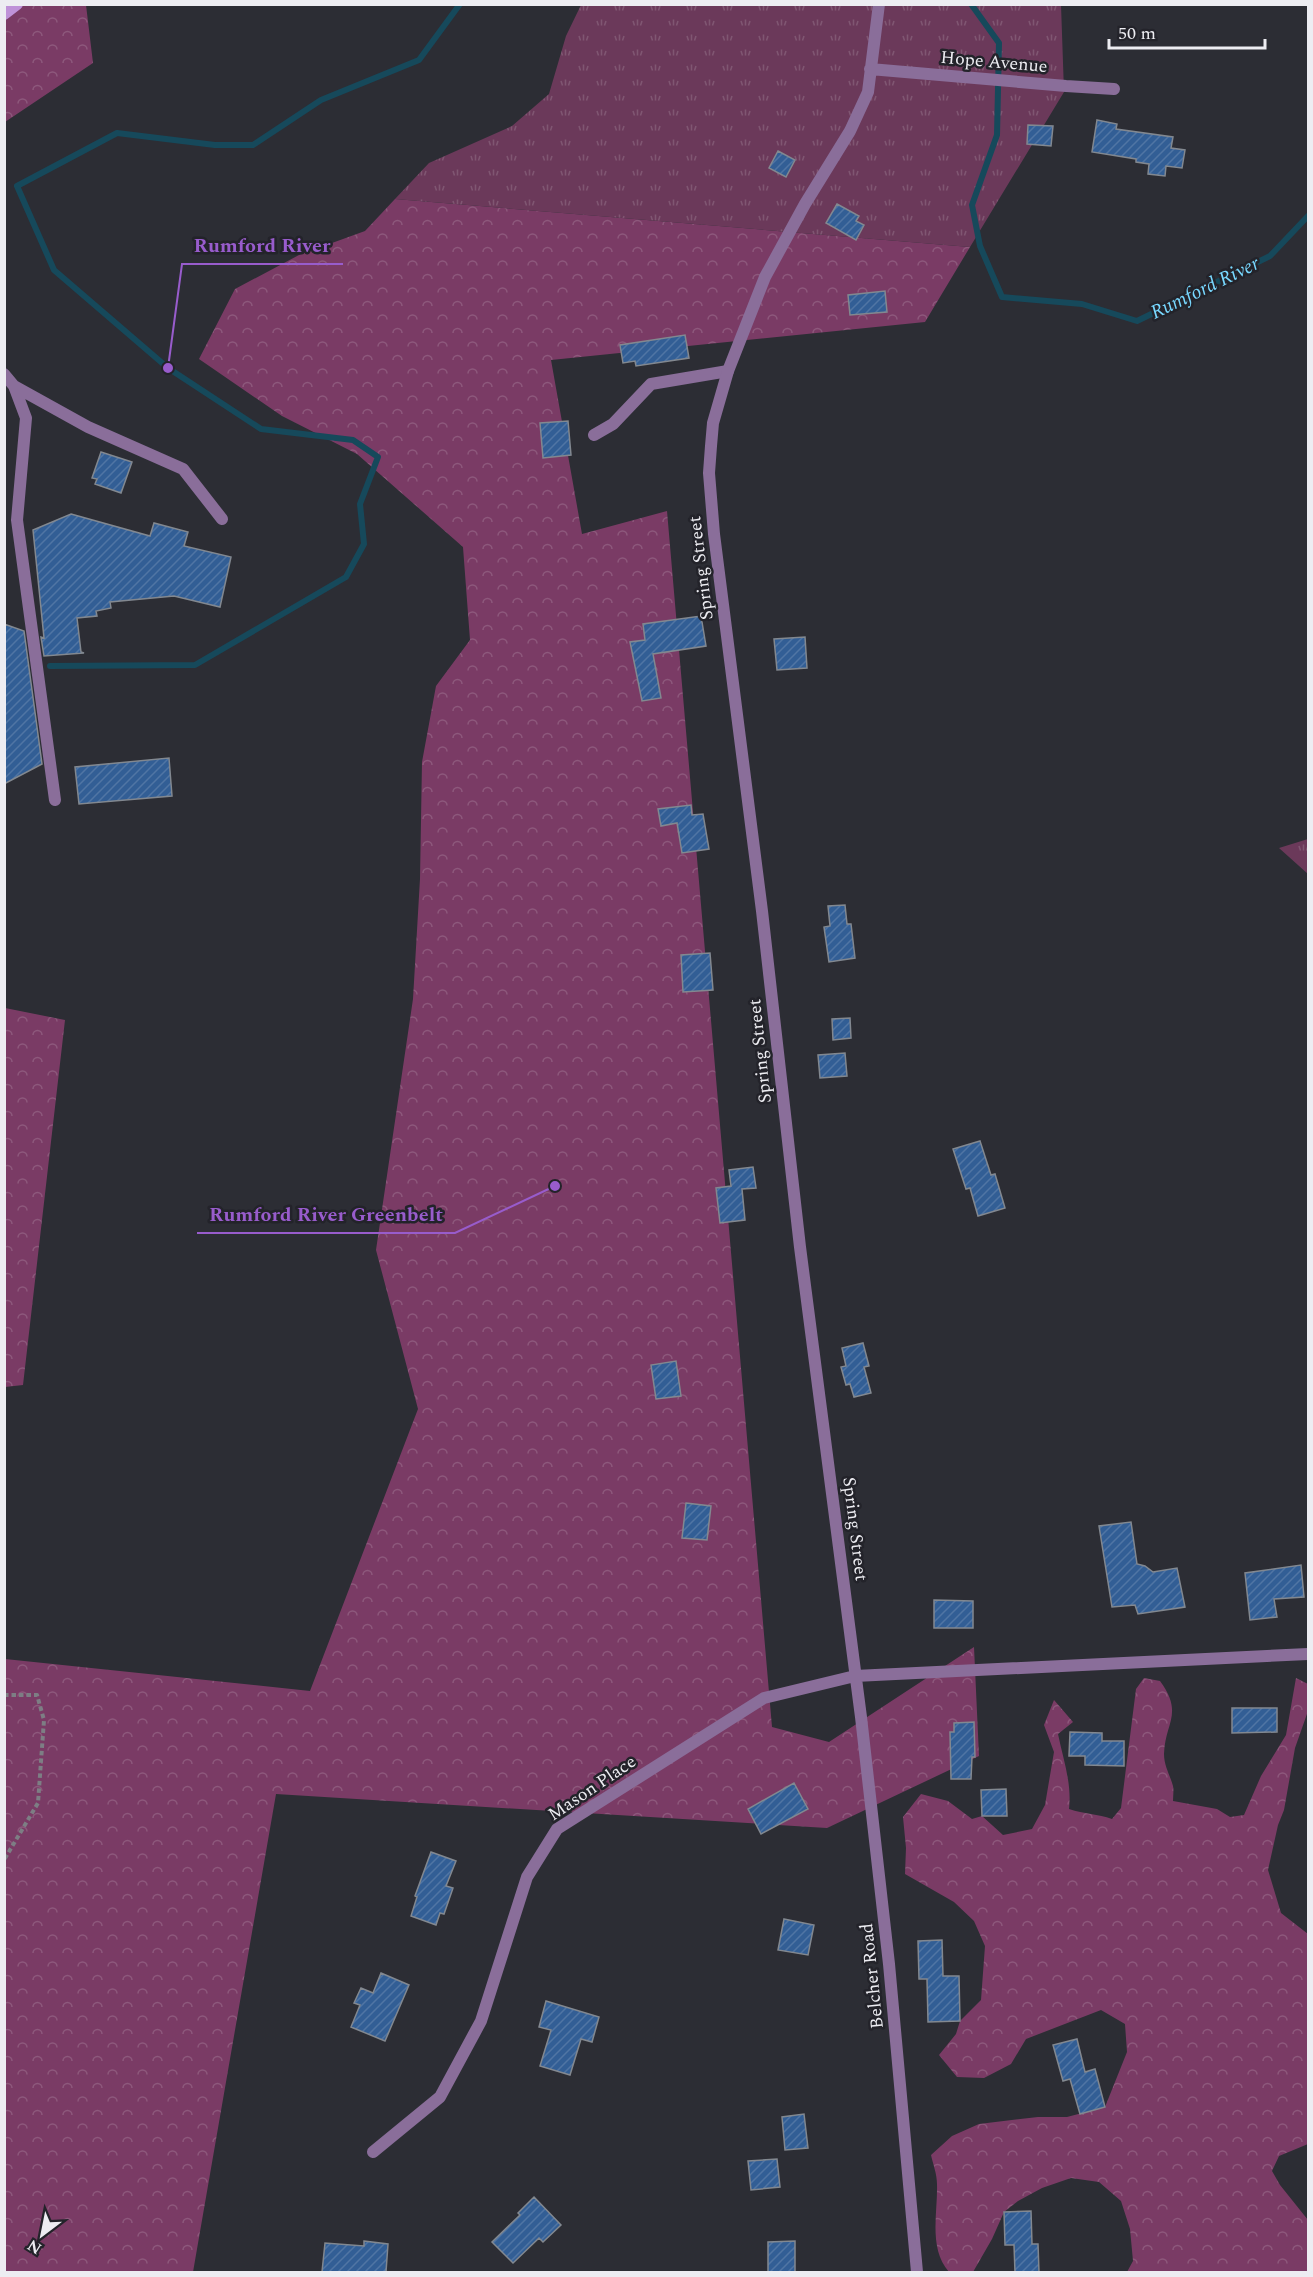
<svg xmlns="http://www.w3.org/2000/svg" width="1313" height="2277" font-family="Spectral,serif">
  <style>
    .forest { fill: url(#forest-crowns) }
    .park { fill: url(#park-tufts) }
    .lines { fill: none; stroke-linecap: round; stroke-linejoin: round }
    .stream { stroke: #16495b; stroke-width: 6 }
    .building { fill: url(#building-hatch); stroke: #828890; stroke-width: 1.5 }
    .path { stroke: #7d7e84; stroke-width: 4; stroke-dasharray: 4.5 3; stroke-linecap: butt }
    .lane { stroke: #8a6e9a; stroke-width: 12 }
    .street { stroke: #8a6e9a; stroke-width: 12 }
    .secondary { stroke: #bf92d8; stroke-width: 12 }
    .labels { text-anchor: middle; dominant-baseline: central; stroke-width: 5; stroke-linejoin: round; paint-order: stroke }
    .street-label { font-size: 18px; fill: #ededf2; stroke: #23232a }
    .water-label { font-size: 20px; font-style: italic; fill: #78d8ff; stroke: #23232a }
    .leader { fill: none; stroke: #985ccc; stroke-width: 2 }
    .callout-dot { fill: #985ccc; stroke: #23232a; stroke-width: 2 }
    .callout-label { font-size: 20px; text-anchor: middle; font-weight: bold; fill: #985ccc; stroke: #23232a; stroke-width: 5; stroke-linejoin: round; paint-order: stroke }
  </style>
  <defs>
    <pattern id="forest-crowns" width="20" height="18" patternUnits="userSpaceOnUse" patternTransform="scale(1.5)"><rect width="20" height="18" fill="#7a3b65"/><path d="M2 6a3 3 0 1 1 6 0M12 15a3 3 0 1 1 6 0" fill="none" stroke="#8d587c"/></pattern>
    <pattern id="park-tufts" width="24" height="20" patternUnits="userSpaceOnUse" patternTransform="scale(1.5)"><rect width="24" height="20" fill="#6b395a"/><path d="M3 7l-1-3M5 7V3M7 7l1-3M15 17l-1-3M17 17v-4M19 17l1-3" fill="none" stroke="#805672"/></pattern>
    <pattern id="building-hatch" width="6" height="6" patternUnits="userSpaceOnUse" patternTransform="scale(1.5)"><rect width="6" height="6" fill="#325e95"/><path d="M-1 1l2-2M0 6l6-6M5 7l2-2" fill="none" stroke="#5075a4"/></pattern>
  </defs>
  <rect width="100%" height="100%" fill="#2c2d34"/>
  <path class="forest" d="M5 5H86L93 63 5 122Z
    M395 199 970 247 925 322 551 360 582 534 667 511 772 1727 829 1742 974 1647 979 1756 827 1828 276 1794 193 2272H5V1659L310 1691 418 1409 376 1250 413 999 420 879 422 762 436 686 470 640 463 547 357 454 282 416 199 359 235 289 299 255 365 231Z
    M5 1008 65 1020 23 1385 5 1387Z
    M1144 1678 1160 1681C1184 1714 1165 1722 1164 1754 1164 1766 1170 1775 1173 1786 1174 1791 1173 1796 1173 1801L1217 1809 1230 1817 1244 1815 1261 1776 1286 1735 1296 1678 1308 1684V1711L1295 1748 1284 1810 1278 1825 1268 1870 1281 1913 1308 1934V2144L1279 2156 1272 2171 1280 2185 1308 2220V2272H1127L1133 2261 1130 2229 1121 2201 1099 2182 1071 2178 1042 2188 1018 2201 1004 2212 992 2239 973 2272H949C928 2248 938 2212 937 2184 937 2174 933 2164 931 2155L952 2136 979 2124 1038 2117H1067L1105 2107 1127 2052 1125 2024 1101 2010 1026 2039 1011 2064 984 2078 957 2077 939 2055 956 2034 960 2021 981 2000 985 1946 974 1921 954 1902 905 1874 906 1848 903 1817 921 1794 948 1801 972 1819 982 1816 1003 1835 1032 1829 1045 1805 1054 1752 1044 1725 1054 1700 1073 1722 1058 1734C1063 1759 1072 1783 1069 1809 1084 1814 1098 1814 1112 1819L1121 1808 1136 1689Z"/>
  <path class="park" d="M581 5H1061L1064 92 970 247 395 199 429 163 512 126 549 94 566 36Z
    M1308 839V874L1279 848Z"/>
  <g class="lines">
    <path class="stream" d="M971 4 999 43 997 135 972 205 980 246 1002 297 1082 304 1137 321 1270 256 1308 216
      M50 666 195 665 346 577 364 544 360 504 378 457 353 440 261 429 168 368 54 270 17 186 117 133 215 145H253L321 100 419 60 460 4"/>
  </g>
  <path class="building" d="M1097 120 1117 124 1116 129 1173 137 1171 148 1185 150 1182 168 1166 166 1165 176 1148 174 1149 164 1136 162V159L1092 152Z
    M1028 125 1053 126 1051 146 1027 144Z
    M778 151 795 160 786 177 769 168Z
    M837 204 859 216 856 221 864 225 856 240 826 223Z
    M885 291 887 312 850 315 848 295Z
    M685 335 689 358 636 366 635 361 623 363 620 345Z
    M568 421 571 455 543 458 540 423Z
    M101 452 132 462 121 493 95 484 97 479 92 478Z
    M71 514 150 536 154 523 188 532 184 546 231 557 220 607 174 596 110 602 111 608 96 611 97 616 77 618 81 652 84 653 44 656 41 637 44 638 33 530Z
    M701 616 706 646 653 654 661 698 642 701 630 642 645 640 643 624Z
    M4 624 24 631 42 764 4 784Z
    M805 637 807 668 777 670 774 639Z
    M169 758 172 796 79 804 75 767Z
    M691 805 692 815 703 814 709 849 682 853 677 823 661 826 658 809Z
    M845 905 847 924H851L855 958 829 962 824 927 830 926 828 906Z
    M710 953 713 990 683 992 681 955Z
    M850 1018 851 1038 833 1040 832 1019Z
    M845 1053 847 1076 820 1078 818 1055Z
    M980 1141 991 1175 995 1174 1005 1208 978 1216 970 1188 966 1189 953 1149Z
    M753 1167 756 1188 742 1189 745 1220 720 1223 716 1188 731 1186 729 1170Z
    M863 1343 869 1366 864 1367 871 1393 854 1397 850 1384 846 1385 841 1367 846 1366 842 1348Z
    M676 1361 681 1396 656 1399 651 1365Z
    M686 1503 711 1506 707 1540 682 1538Z
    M1131 1522 1137 1564 1145 1566 1153 1572 1177 1568 1185 1607 1138 1614 1135 1605 1112 1607 1099 1526Z
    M1301 1565 1304 1597 1274 1599 1277 1617 1250 1620 1245 1573Z
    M934 1600 973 1601V1628H934Z
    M1232 1708H1277V1732L1232 1733Z
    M974 1722 975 1757H972L971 1779H951L950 1732H954V1723Z
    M1070 1732 1102 1733V1741H1124V1766L1085 1765V1756H1069Z
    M794 1783 808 1809 761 1834 748 1809Z
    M1006 1789 1007 1816H982L981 1790Z
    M431 1852 456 1861 446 1886 453 1888 444 1914 440 1913 436 1925 411 1916 417 1897 415 1896Z
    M784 1919 814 1925 808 1955 778 1950Z
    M942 1940 943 1976H959L960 2021 928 2022 927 1979H919L918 1941Z
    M381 1973 409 1985 385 2041 351 2027 360 2005 354 2003 361 1988 373 1993Z
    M546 2001 599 2017 592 2042 581 2039 570 2075 540 2066 551 2030 539 2027Z
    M1077 2039 1085 2072 1095 2069 1105 2107 1080 2114 1070 2079 1063 2081 1053 2045Z
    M804 2114 808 2148 785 2150 782 2117Z
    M777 2159 780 2187 751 2190 748 2161Z
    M534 2197 561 2225 543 2242 539 2238 513 2263 492 2242 520 2215 518 2213Z
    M1031 2211 1032 2244H1038L1039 2272H1015L1014 2245H1005L1004 2212Z
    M364 2241 388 2244 386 2272H322L325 2243 364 2246Z
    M795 2241V2272H768V2242Z"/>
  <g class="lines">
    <path class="path" d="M4 1695H37L44 1720 38 1803 4 1860"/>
    <path class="lane" d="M4 374 14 386 26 418 17 520 55 800
      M14 386 88 427 183 469 222 519
      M594 435 613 424 651 384 728 371"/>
    <path class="street" d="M879 4 868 92 850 131 805 204 765 277 728 371 713 423 711 446 709 473 714 534 762 911 800 1247 861 1717 889 1964 917 2272
      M870 69 1066 86 1114 89
      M373 2152 440 2097 481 2021 527 1877 557 1829 764 1698 855 1676 1308 1654"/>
    <path class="secondary" d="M4 14 17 4"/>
  </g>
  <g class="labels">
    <g class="street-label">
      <text transform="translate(994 62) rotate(5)">Hope Avenue</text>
      <text transform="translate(701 568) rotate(-97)">Spring Street</text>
      <text transform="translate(760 1051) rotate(-96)">Spring Street</text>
      <text transform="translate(855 1529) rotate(83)">Spring Street</text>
      <text transform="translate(592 1788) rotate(-34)">Mason Place</text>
      <text transform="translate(872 1976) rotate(-96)">Belcher Road</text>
    </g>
    <g class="water-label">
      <text transform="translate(1205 288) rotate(-26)">Rumford River</text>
    </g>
  </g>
  <path class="leader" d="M168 368L182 264H343M555 1186L455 1233H197"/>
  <g class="callout-dot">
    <circle cx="168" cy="368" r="6"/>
    <circle cx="555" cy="1186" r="6"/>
  </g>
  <g class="callout-label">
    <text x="262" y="252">Rumford River</text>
    <text x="326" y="1221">Rumford River Greenbelt</text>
  </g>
  <rect width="1313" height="2277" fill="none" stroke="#ededf2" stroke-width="12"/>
  <g transform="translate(42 2235) rotate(212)" stroke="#23232a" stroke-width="4.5" paint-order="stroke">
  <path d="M0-4.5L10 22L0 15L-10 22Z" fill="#ededf2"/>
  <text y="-9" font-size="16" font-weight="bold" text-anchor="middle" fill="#ededf2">N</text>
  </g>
  <path d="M1109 39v9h156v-9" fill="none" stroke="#ededf2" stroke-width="3"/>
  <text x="1118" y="39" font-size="18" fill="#ededf2" stroke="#23232a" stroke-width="4.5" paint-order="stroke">50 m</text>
</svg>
